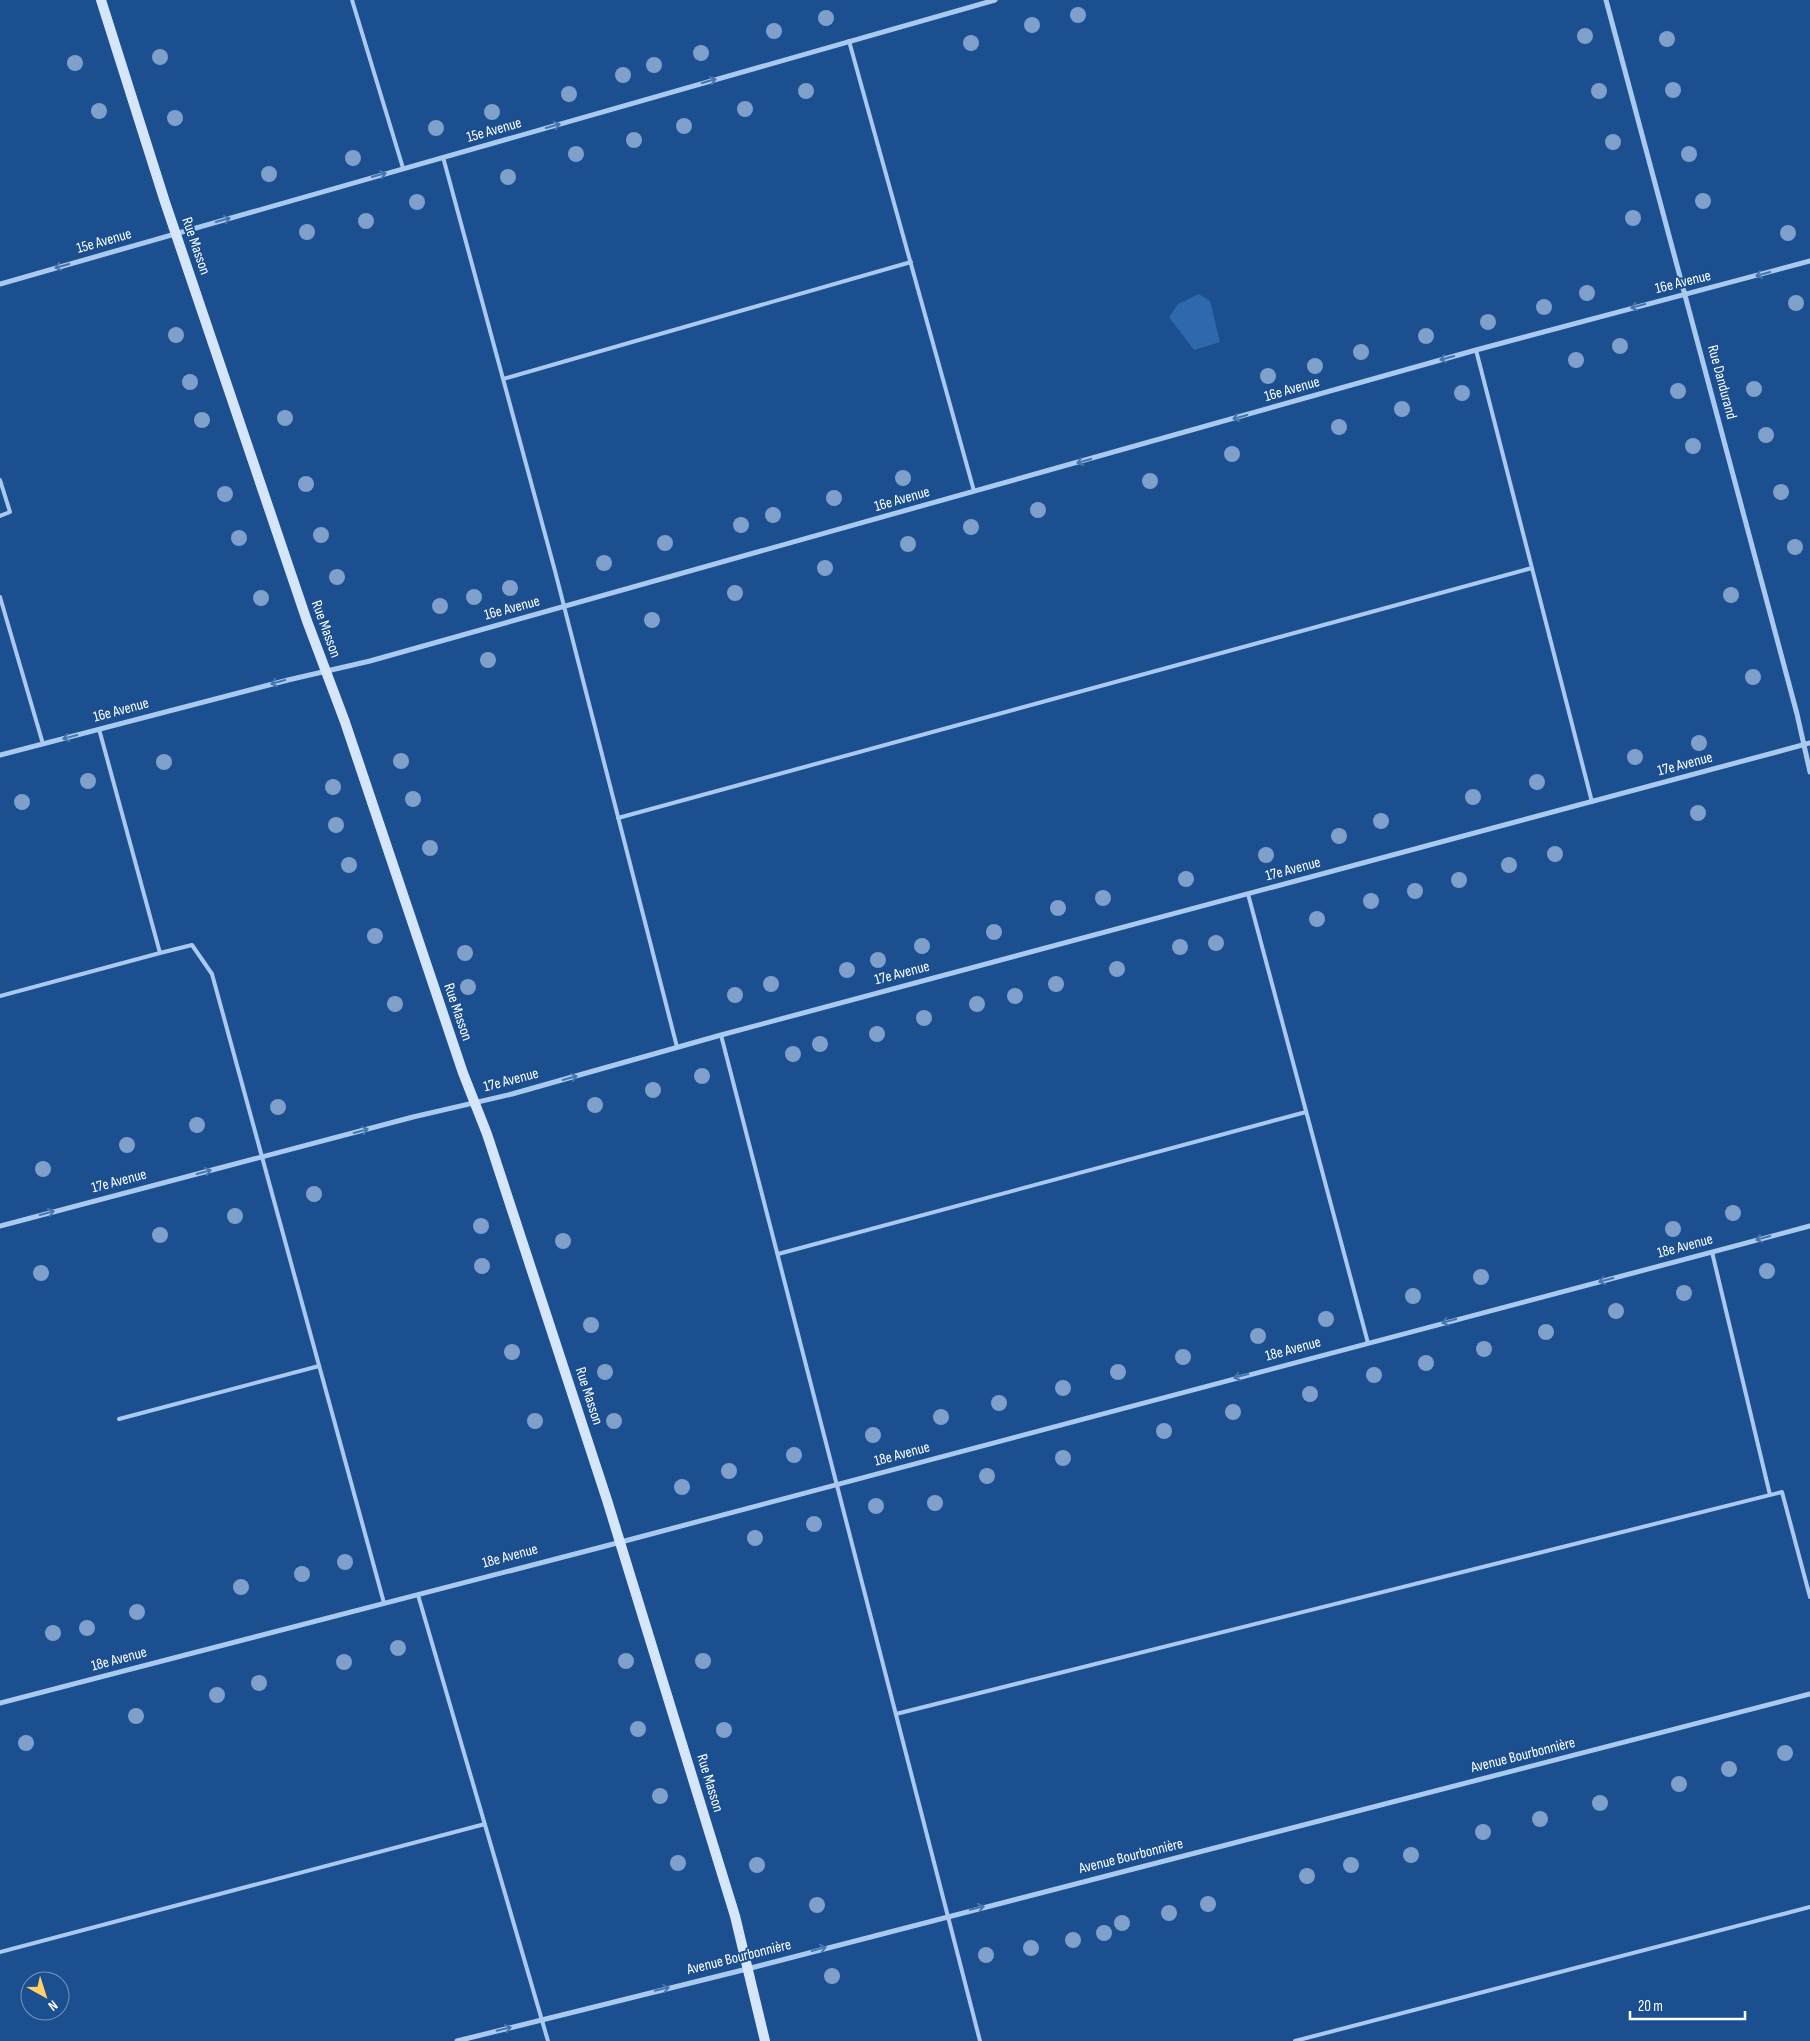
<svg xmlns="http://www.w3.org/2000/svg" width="1810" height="2041" font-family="'Sofia Sans Condensed',sans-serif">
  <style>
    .green { fill: #2e69ad }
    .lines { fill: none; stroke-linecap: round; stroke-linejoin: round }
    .lane { stroke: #a9c9ee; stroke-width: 4 }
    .street { stroke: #a9c9ee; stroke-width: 5 }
    .secondary { stroke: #d6e6fa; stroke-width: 10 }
    .tree { fill: #7ea0ca }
    .oneway { stroke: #4674ac }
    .labels { text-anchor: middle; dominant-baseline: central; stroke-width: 4; stroke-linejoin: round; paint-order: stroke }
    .street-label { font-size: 15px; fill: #fff; stroke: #1b4f8f }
  </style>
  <rect width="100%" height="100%" fill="#1b4f8f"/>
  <path class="green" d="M1199 294 1210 301 1220 342 1194 350 1169 317 1178 304Z"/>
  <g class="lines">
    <path class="lane" d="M352 0 403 168
      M849 41 974 491
      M443 157 555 571 677 1047
      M1476 350 1592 802
      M503 379 911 262
      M0 480 10 512 0 516
      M0 597 43 744
      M618 818 1532 568
      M1248 894 1368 1343
      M160 953 192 945 212 974 384 1603
      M0 996 160 953 99 729
      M721 1035 980 2041
      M1712 1252 1770 1495
      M778 1254 1306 1112
      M119 1419 319 1366
      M418 1595 548 2041
      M896 1714 1782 1492 1810 1597
      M0 1952 485 1824
      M1295 2041 1810 1907"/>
    <path class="street" d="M1606 0 1797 714 1810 772
      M0 284 995 0
      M0 755 288 680 370 661 1476 350 1810 261
      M0 1226 413 1117 512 1094 721 1035 1810 743
      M0 1703 621 1542 1810 1226
      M457 2041 747 1969 1810 1694"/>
    <path class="secondary" d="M101 0 165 202 307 621 345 722 463 1073 487 1134 607 1500 735 1916 765 2041"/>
  </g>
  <g class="tree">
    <circle cx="1078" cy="15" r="8"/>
    <circle cx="826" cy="18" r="8"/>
    <circle cx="1032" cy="25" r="8"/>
    <circle cx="774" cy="31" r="8"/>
    <circle cx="1585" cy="36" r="8"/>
    <circle cx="1667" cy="39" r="8"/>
    <circle cx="971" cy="43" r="8"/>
    <circle cx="701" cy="53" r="8"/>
    <circle cx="160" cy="57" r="8"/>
    <circle cx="75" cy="63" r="8"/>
    <circle cx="654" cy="65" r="8"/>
    <circle cx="623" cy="75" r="8"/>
    <circle cx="1673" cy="90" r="8"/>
    <circle cx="806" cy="91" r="8"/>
    <circle cx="1599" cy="91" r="8"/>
    <circle cx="569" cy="94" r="8"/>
    <circle cx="745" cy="109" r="8"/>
    <circle cx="99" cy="111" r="8"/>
    <circle cx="492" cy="112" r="8"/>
    <circle cx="175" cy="118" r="8"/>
    <circle cx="684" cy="126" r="8"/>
    <circle cx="436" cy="128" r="8"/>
    <circle cx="634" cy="140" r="8"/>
    <circle cx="1613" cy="142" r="8"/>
    <circle cx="576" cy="154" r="8"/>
    <circle cx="1689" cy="154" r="8"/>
    <circle cx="353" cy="158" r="8"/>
    <circle cx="269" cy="174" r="8"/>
    <circle cx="508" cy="177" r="8"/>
    <circle cx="1703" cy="201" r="8"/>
    <circle cx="417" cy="202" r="8"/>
    <circle cx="1633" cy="218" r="8"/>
    <circle cx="366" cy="221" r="8"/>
    <circle cx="307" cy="232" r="8"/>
    <circle cx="1788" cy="233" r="8"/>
    <circle cx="1587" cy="293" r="8"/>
    <circle cx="1796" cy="303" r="8"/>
    <circle cx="1544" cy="307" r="8"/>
    <circle cx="1488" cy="322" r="8"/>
    <circle cx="176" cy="335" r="8"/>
    <circle cx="1426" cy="336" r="8"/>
    <circle cx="1620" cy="346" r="8"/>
    <circle cx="1361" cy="352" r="8"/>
    <circle cx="1576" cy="360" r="8"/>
    <circle cx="1315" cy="366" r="8"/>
    <circle cx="1268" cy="376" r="8"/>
    <circle cx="190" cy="382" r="8"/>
    <circle cx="1754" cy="389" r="8"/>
    <circle cx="1678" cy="391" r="8"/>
    <circle cx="1462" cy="393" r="8"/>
    <circle cx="1402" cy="409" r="8"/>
    <circle cx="285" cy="418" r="8"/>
    <circle cx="202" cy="420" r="8"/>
    <circle cx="1339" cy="427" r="8"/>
    <circle cx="1766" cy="435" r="8"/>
    <circle cx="1693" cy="446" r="8"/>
    <circle cx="1232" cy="454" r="8"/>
    <circle cx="903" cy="478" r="8"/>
    <circle cx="1150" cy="481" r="8"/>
    <circle cx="306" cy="484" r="8"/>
    <circle cx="1781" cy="492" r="8"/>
    <circle cx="225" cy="494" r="8"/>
    <circle cx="834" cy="498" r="8"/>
    <circle cx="1038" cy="510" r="8"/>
    <circle cx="773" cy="515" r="8"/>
    <circle cx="741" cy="525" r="8"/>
    <circle cx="971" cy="527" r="8"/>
    <circle cx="321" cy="535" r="8"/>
    <circle cx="239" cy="538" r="8"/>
    <circle cx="665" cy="543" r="8"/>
    <circle cx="908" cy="544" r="8"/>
    <circle cx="1795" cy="547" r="8"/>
    <circle cx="604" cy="563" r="8"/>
    <circle cx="825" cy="568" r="8"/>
    <circle cx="337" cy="577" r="8"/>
    <circle cx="510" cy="588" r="8"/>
    <circle cx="735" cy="593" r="8"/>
    <circle cx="1731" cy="595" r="8"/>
    <circle cx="474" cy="597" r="8"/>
    <circle cx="261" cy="598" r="8"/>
    <circle cx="440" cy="606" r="8"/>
    <circle cx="652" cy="620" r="8"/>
    <circle cx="488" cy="660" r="8"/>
    <circle cx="1753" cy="677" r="8"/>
    <circle cx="1699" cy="743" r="8"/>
    <circle cx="1635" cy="757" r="8"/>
    <circle cx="401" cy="761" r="8"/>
    <circle cx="164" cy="762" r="8"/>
    <circle cx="88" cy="781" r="8"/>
    <circle cx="1537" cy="782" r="8"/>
    <circle cx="333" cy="787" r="8"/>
    <circle cx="1473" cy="797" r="8"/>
    <circle cx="413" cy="799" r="8"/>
    <circle cx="22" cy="802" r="8"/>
    <circle cx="1698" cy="813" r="8"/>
    <circle cx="1381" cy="821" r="8"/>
    <circle cx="336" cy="825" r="8"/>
    <circle cx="1339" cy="836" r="8"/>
    <circle cx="430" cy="848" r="8"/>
    <circle cx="1555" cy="854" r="8"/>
    <circle cx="1266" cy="855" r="8"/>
    <circle cx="349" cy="865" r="8"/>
    <circle cx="1509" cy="865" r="8"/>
    <circle cx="1186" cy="879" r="8"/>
    <circle cx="1459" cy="880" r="8"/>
    <circle cx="1415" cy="891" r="8"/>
    <circle cx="1103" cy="898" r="8"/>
    <circle cx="1371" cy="901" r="8"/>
    <circle cx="1058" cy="908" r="8"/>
    <circle cx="1317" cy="919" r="8"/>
    <circle cx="994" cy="932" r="8"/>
    <circle cx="375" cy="936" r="8"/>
    <circle cx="1216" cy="943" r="8"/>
    <circle cx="922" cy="946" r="8"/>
    <circle cx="1180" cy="947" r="8"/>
    <circle cx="465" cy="953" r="8"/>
    <circle cx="878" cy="960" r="8"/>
    <circle cx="1117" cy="969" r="8"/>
    <circle cx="847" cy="970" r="8"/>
    <circle cx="771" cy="984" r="8"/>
    <circle cx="1056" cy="984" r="8"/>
    <circle cx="468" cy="987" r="8"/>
    <circle cx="735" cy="995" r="8"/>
    <circle cx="1015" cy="996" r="8"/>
    <circle cx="395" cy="1004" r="8"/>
    <circle cx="977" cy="1004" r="8"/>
    <circle cx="924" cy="1018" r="8"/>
    <circle cx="877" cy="1034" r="8"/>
    <circle cx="820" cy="1044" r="8"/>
    <circle cx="793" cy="1054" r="8"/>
    <circle cx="702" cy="1076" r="8"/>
    <circle cx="653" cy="1090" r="8"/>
    <circle cx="595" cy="1105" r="8"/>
    <circle cx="278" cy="1107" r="8"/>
    <circle cx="197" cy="1125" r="8"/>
    <circle cx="127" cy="1145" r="8"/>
    <circle cx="43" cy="1169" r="8"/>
    <circle cx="314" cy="1194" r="8"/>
    <circle cx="1733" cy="1213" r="8"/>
    <circle cx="235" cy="1216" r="8"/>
    <circle cx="481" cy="1226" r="8"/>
    <circle cx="1673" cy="1229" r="8"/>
    <circle cx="160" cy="1235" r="8"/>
    <circle cx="563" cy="1241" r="8"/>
    <circle cx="482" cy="1266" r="8"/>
    <circle cx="1767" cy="1271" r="8"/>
    <circle cx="41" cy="1273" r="8"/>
    <circle cx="1481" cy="1277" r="8"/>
    <circle cx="1684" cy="1293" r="8"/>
    <circle cx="1413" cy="1296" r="8"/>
    <circle cx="1616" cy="1311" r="8"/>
    <circle cx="1326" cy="1319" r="8"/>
    <circle cx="591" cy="1325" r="8"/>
    <circle cx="1546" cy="1332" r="8"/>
    <circle cx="1258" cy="1336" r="8"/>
    <circle cx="1484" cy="1349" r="8"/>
    <circle cx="512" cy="1352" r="8"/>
    <circle cx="1183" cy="1357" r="8"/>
    <circle cx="1426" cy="1363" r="8"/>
    <circle cx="605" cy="1372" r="8"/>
    <circle cx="1118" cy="1372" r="8"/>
    <circle cx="1374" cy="1375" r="8"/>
    <circle cx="1063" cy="1388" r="8"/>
    <circle cx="1310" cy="1394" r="8"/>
    <circle cx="999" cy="1403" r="8"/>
    <circle cx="1233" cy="1412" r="8"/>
    <circle cx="941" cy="1417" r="8"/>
    <circle cx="535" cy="1421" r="8"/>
    <circle cx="614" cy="1421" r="8"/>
    <circle cx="1164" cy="1431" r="8"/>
    <circle cx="873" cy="1435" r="8"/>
    <circle cx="794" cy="1455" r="8"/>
    <circle cx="1063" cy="1458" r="8"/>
    <circle cx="729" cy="1471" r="8"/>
    <circle cx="987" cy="1476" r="8"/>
    <circle cx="682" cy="1487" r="8"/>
    <circle cx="935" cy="1503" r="8"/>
    <circle cx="876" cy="1506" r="8"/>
    <circle cx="814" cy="1524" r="8"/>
    <circle cx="755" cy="1538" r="8"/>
    <circle cx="345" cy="1562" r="8"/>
    <circle cx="302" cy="1574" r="8"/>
    <circle cx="241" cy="1587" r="8"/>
    <circle cx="137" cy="1612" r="8"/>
    <circle cx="87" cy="1628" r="8"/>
    <circle cx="53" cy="1633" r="8"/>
    <circle cx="398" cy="1648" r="8"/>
    <circle cx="626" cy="1661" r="8"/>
    <circle cx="703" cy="1661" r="8"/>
    <circle cx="344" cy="1662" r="8"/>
    <circle cx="259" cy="1683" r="8"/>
    <circle cx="217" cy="1695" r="8"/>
    <circle cx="136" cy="1716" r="8"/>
    <circle cx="638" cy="1729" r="8"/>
    <circle cx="724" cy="1730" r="8"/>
    <circle cx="26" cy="1743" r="8"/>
    <circle cx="1785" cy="1753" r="8"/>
    <circle cx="1729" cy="1769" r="8"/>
    <circle cx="1679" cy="1784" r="8"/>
    <circle cx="660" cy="1796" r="8"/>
    <circle cx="1600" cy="1803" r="8"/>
    <circle cx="1540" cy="1819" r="8"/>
    <circle cx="1483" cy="1832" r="8"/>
    <circle cx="1411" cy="1855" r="8"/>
    <circle cx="678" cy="1863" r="8"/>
    <circle cx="757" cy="1865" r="8"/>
    <circle cx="1351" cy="1865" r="8"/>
    <circle cx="1307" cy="1876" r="8"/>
    <circle cx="1208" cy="1904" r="8"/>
    <circle cx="817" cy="1905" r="8"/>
    <circle cx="1169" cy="1913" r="8"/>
    <circle cx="1122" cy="1923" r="8"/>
    <circle cx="1104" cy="1933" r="8"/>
    <circle cx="1073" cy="1940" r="8"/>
    <circle cx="1031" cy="1948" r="8"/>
    <circle cx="986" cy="1955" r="8"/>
    <circle cx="832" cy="1976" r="8"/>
  </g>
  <defs><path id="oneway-shaft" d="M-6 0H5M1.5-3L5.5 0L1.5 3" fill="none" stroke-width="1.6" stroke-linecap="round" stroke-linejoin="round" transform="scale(1.25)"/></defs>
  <g class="oneway">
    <use href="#oneway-shaft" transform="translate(709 81) rotate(-16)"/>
    <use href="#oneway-shaft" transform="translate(553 126) rotate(-16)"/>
    <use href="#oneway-shaft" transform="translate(379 175) rotate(-16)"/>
    <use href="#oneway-shaft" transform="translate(223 220) rotate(-16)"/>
    <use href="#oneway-shaft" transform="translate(62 266) rotate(164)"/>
    <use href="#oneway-shaft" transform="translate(1763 274) rotate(165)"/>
    <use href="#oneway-shaft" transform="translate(1638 306) rotate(165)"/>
    <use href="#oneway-shaft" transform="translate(1447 358) rotate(164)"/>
    <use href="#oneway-shaft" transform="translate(1240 417) rotate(164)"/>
    <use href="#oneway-shaft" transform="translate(1084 461) rotate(165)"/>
    <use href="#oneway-shaft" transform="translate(278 682) rotate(165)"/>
    <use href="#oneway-shaft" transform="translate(70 737) rotate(165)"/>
    <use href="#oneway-shaft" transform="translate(570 1078) rotate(-16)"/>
    <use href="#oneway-shaft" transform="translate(361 1131) rotate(-15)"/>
    <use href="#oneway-shaft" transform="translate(204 1172) rotate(-15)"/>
    <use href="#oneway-shaft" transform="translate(47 1213) rotate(-15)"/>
    <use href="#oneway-shaft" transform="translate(1763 1238) rotate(165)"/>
    <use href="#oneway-shaft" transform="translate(1606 1280) rotate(165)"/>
    <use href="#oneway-shaft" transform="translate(1449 1321) rotate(165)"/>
    <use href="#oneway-shaft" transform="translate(1241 1376) rotate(165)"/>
    <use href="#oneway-shaft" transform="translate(977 1908) rotate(-14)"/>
    <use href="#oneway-shaft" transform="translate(819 1949) rotate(-15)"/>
    <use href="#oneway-shaft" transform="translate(662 1989) rotate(-14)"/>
    <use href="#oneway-shaft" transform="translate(504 2029) rotate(-14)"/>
  </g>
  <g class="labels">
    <g class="street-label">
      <text transform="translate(494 130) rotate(-16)">15e Avenue</text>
      <text transform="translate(104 241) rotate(-16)">15e Avenue</text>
      <text transform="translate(196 246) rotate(71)">Rue Masson</text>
      <text transform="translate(1683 282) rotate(-14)">16e Avenue</text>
      <text transform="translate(1722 382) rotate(75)">Rue Dandurand</text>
      <text transform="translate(1292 389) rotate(-16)">16e Avenue</text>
      <text transform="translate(902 499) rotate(-16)">16e Avenue</text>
      <text transform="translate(512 608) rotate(-15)">16e Avenue</text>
      <text transform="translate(326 629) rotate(70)">Rue Masson</text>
      <text transform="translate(121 710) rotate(-15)">16e Avenue</text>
      <text transform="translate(1685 764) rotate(-15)">17e Avenue</text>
      <text transform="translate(1293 869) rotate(-15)">17e Avenue</text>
      <text transform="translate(902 973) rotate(-15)">17e Avenue</text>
      <text transform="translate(458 1012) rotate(71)">Rue Masson</text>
      <text transform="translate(511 1080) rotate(-15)">17e Avenue</text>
      <text transform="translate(119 1181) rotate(-15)">17e Avenue</text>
      <text transform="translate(1685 1246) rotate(-15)">18e Avenue</text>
      <text transform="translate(1293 1349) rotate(-15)">18e Avenue</text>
      <text transform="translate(589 1396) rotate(72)">Rue Masson</text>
      <text transform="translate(902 1454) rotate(-15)">18e Avenue</text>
      <text transform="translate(510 1556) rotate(-15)">18e Avenue</text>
      <text transform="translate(119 1659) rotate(-15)">18e Avenue</text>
      <text transform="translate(1523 1755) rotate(-14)">Avenue Bourbonnière</text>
      <text transform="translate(710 1783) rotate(73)">Rue Masson</text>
      <text transform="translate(1131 1856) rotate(-14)">Avenue Bourbonnière</text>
      <text transform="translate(739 1957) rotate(-14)">Avenue Bourbonnière</text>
    </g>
  </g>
  <g transform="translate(45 1996) rotate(141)"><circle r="24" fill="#1b4f8f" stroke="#7695bc"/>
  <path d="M0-4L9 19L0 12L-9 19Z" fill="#ffd166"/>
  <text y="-8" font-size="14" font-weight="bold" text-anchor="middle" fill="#ffffff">N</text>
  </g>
  <path d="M1630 2011v8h115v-8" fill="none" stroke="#ffffff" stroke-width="2.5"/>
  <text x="1638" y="2011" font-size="15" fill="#ffffff" stroke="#1b4f8f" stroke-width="4" paint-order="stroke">20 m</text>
</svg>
